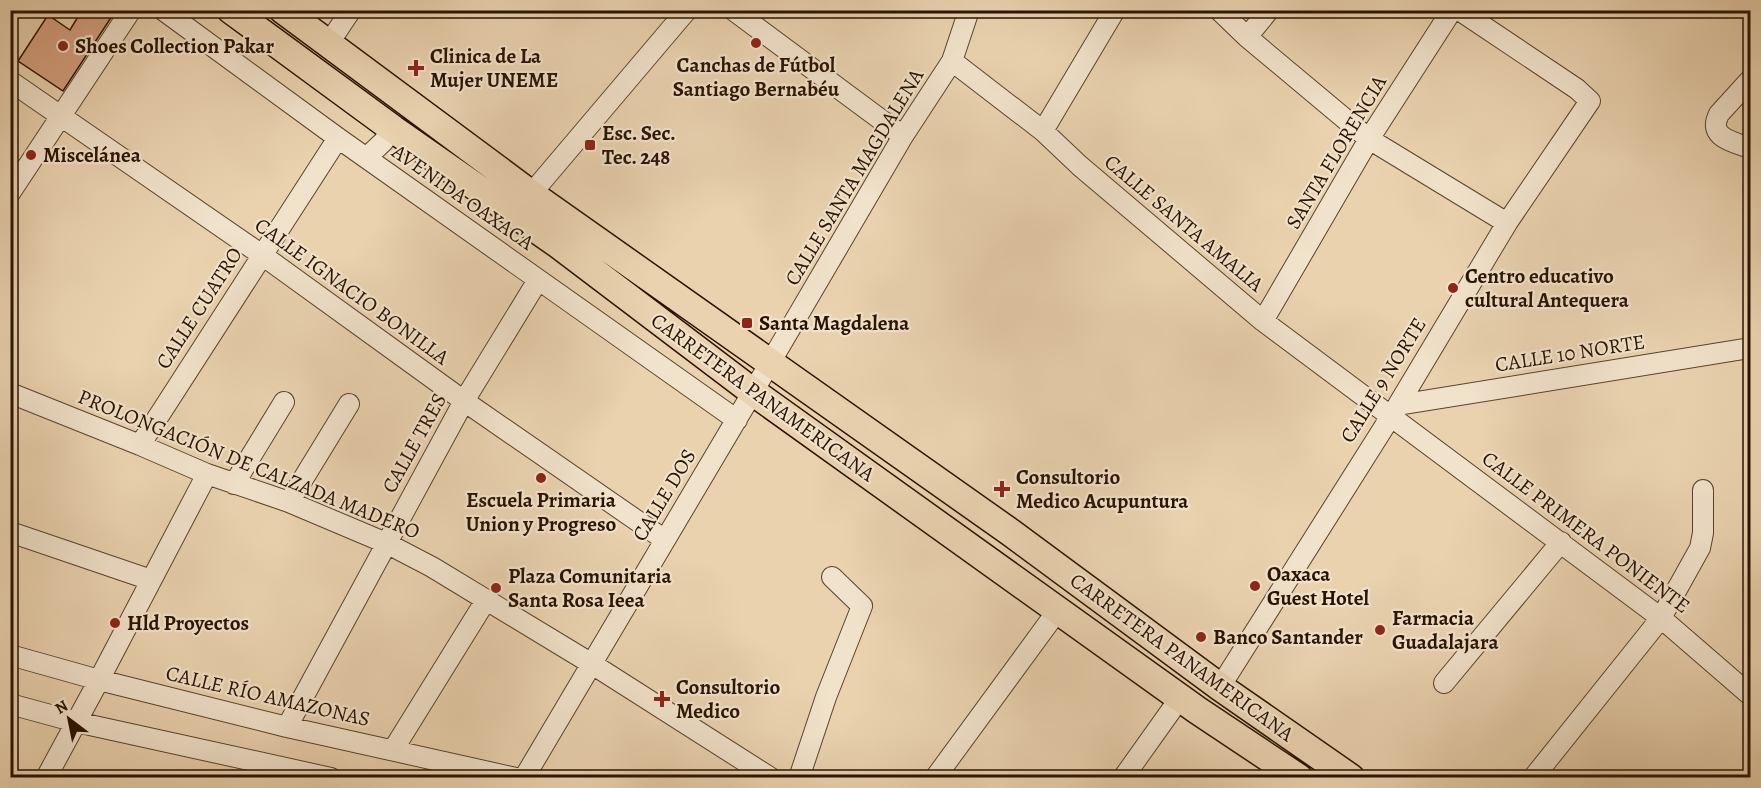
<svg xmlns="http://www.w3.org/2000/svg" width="1761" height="788" font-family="Alegreya,serif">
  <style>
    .building { fill: #d6a181; stroke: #291300; stroke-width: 1.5 }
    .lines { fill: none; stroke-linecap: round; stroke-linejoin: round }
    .minor-casing { stroke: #59432c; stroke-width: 22 }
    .highway-casing { stroke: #291300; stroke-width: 30 }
    .minor { stroke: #f1e2cb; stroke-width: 20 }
    .highway { stroke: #ead2af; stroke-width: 27 }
    .poi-dot { fill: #8f2418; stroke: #f1e2cb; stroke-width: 2 }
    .labels { text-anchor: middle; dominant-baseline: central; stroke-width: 4.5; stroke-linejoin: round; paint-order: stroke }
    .poi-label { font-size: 21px; font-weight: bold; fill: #291300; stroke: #f1e2cb; text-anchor: start }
    .street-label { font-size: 21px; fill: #291300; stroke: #f1e2cb }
  </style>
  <rect width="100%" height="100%" fill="#ead2af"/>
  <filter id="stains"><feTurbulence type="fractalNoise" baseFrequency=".00333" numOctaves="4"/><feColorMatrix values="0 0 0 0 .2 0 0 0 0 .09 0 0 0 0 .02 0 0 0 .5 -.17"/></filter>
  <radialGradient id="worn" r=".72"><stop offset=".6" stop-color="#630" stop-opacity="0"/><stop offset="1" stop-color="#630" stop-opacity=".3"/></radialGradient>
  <path class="building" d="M82 10H116L63 91 18 61 48 15 70 30Z"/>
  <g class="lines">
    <defs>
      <path id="minor" d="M163 10 338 138 737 420
        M733 10 903 136
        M1219 10 1247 37 1369 139 1507 223
        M1247 37 1269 10
        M329 43 351 10
        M952 61 1043 131 1080 166 1263 321 1661 618 1750 695
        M1750 80 1719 114C1707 138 1734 142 1750 148
        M10 81 262 255 464 401 665 540
        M1043 131 1115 10
        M366 158 383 142 393 129
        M10 193 131 10
        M531 194 687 10
        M1263 321 1369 139 1452 10
        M10 393 140 445 207 474 289 502 386 543 432 567 592 664 771 778
        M1398 405 1750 348
        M140 445 338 138
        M234 484 284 402
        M289 502 349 404
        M10 532 151 580
        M10 655 99 680 287 727 516 778
        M1444 683 1561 542
        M1220 687 1398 405 1507 223 1590 101 1577 89 1459 10
        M10 704 76 722 331 778
        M287 727 464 401 538 280
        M393 750 486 600
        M46 778 99 680 207 474
        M524 778 770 363 903 136 952 61 969 10
        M799 778 826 697 862 606 832 577
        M935 778 1058 610
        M1123 778 1180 698
        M1533 778 1661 618 1700 548 1703 533V490"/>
      <path id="highway" d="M231 10 393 129 559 245 753 392 1197 710 1299 778
        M283 10 531 194 1010 532 1220 687 1351 778"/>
    </defs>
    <use href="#minor" class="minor-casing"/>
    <use href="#highway" class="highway-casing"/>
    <use href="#minor" class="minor"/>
    <use href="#highway" class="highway"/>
  </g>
  <g class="poi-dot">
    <circle cx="756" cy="43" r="6"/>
    <circle cx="63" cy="46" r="6"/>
    <path d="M413 59h6v6h6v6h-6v6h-6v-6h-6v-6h6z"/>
    <rect x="584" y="139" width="12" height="12" rx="3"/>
    <circle cx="31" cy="155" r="6"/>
    <circle cx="1453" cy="288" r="6"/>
    <rect x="741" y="317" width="12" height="12" rx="3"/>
    <circle cx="541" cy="478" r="6"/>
    <path d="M999 480h6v6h6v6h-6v6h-6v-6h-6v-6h6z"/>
    <circle cx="1255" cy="586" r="6"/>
    <circle cx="496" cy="588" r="6"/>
    <circle cx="115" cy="623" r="6"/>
    <circle cx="1380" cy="630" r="6"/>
    <circle cx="1201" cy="637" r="6"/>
    <path d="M659 690h6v6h6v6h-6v6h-6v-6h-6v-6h6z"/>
  </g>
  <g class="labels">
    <g class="poi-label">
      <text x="75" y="46">Shoes Collection Pakar</text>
      <text x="430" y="56">Clinica de La<tspan x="430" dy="24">Mujer UNEME</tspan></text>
      <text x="756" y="65" text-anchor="middle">Canchas de Fútbol<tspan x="756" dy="24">Santiago Bernabéu</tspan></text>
      <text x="602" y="133">Esc. Sec.<tspan x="602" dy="24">Tec. 248</tspan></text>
      <text x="43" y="155">Miscelánea</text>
      <text x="1465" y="276">Centro educativo<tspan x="1465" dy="24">cultural Antequera</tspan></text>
      <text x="759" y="323">Santa Magdalena</text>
      <text x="1016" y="477">Consultorio<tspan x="1016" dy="24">Medico Acupuntura</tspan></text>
      <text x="541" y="500" text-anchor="middle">Escuela Primaria<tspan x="541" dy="24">Union y Progreso</tspan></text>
      <text x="1267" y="574">Oaxaca<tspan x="1267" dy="24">Guest Hotel</tspan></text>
      <text x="508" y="576">Plaza Comunitaria<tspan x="508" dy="24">Santa Rosa Ieea</tspan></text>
      <text x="1392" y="618">Farmacia<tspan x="1392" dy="24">Guadalajara</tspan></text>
      <text x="127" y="623">Hld Proyectos</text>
      <text x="1213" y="637">Banco Santander</text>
      <text x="676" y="687">Consultorio<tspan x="676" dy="24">Medico</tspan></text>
    </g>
    <g class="street-label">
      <text transform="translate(1336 152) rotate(-59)">SANTA FLORENCIA</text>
      <text transform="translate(854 177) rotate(-59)">CALLE SANTA MAGDALENA</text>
      <text transform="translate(463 197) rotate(35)">AVENIDA OAXACA</text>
      <text transform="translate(1184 223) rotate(40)">CALLE SANTA AMALIA</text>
      <text transform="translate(352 291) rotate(36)">CALLE IGNACIO BONILLA</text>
      <text transform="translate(199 308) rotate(-57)">CALLE CUATRO</text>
      <text transform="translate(1570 353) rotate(-9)">CALLE 10 NORTE</text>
      <text transform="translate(1383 380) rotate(-58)">CALLE 9 NORTE</text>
      <text transform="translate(763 397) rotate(36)">CARRETERA PANAMERICANA</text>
      <text transform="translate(414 443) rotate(-61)">CALLE TRES</text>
      <text transform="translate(249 464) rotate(22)">PROLONGACIÓN DE CALZADA MADERO</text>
      <text transform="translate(664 495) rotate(-59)">CALLE DOS</text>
      <text transform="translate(1586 532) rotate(37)">CALLE PRIMERA PONIENTE</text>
      <text transform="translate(1182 657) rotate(36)">CARRETERA PANAMERICANA</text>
      <text transform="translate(268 696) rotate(13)">CALLE RÍO AMAZONAS</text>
    </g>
  </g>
  <rect width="1761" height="788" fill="none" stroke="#ead2af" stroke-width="36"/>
  <rect x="12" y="12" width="1737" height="764" fill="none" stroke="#291300" stroke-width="3"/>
  <rect x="18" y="18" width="1725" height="752" fill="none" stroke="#291300" stroke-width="1.5"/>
  <g transform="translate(69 719) rotate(328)" stroke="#f1e2cb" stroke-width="4.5" paint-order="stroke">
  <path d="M0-4.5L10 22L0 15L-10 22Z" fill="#291300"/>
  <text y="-9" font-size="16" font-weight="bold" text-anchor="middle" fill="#291300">N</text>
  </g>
  <rect width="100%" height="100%" filter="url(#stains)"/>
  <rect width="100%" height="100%" fill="url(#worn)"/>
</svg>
